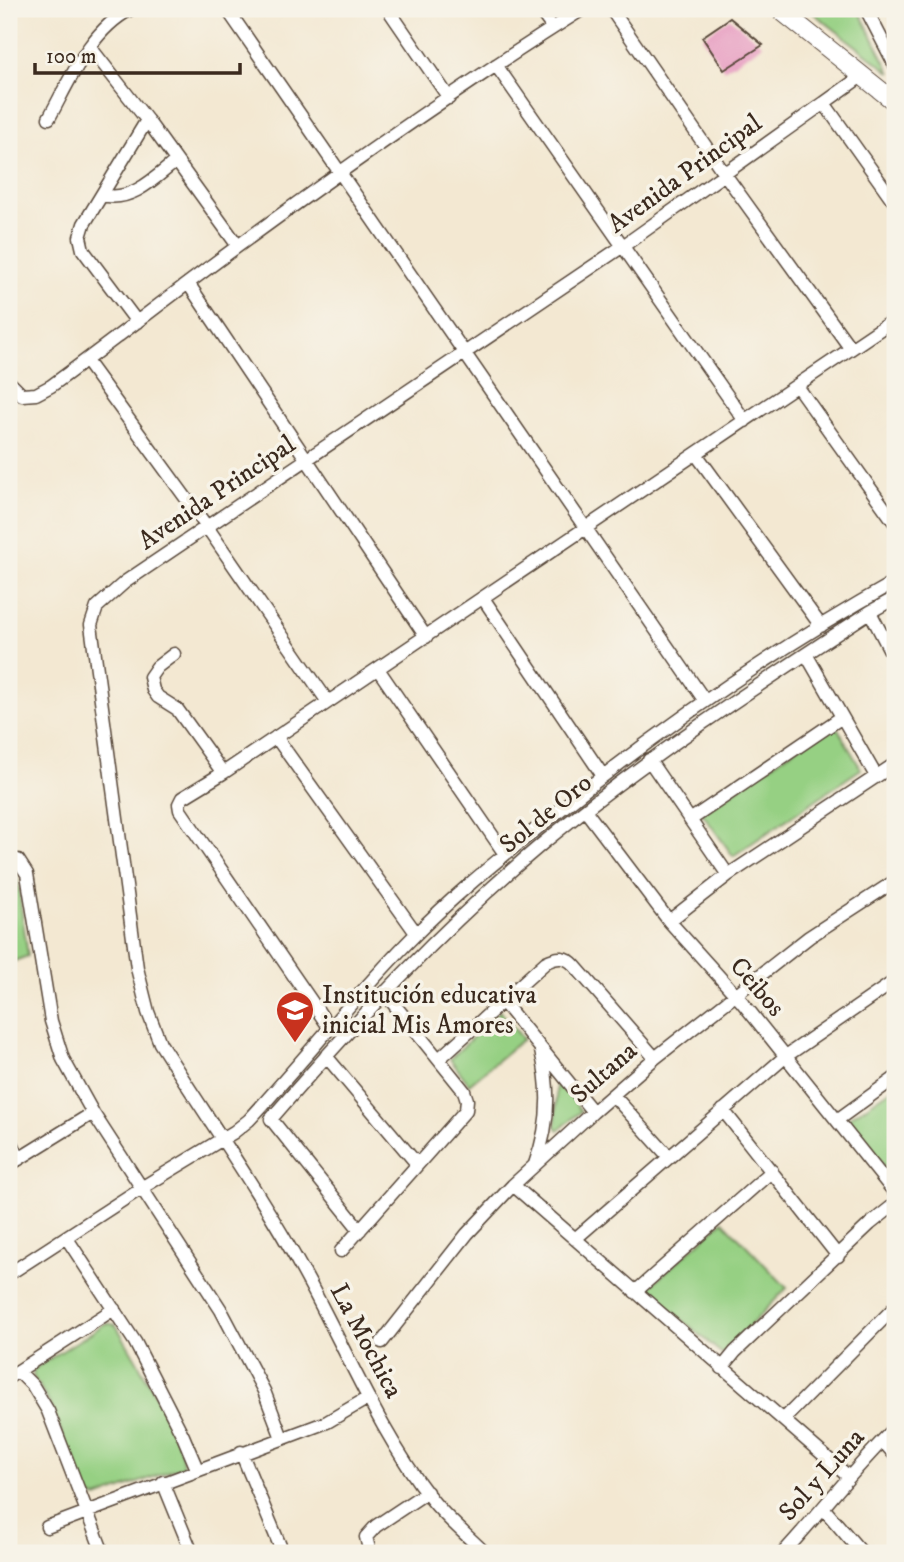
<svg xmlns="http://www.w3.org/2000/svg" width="904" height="1562" font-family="'IM FELL DW Pica',serif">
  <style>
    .green { fill: #96d083; stroke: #687d50; stroke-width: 2 }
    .building { fill: #e698bf }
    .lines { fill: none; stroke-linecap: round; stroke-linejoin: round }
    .minor-casing { stroke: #574639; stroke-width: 15 }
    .secondary-casing { stroke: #574639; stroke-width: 20 }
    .minor { stroke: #fff; stroke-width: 12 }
    .secondary { stroke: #fff; stroke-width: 18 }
    .labels { text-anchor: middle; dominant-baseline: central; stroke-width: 7; stroke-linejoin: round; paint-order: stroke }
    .street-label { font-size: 26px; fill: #3b2a1e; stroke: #f7f3e8 }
    .poi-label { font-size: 26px; fill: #3b2a1e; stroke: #f7f3e8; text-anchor: start }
  </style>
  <rect width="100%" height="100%" fill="#f7f3e8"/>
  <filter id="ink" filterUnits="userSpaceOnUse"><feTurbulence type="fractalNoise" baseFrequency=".0143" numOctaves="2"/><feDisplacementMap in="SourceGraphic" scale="14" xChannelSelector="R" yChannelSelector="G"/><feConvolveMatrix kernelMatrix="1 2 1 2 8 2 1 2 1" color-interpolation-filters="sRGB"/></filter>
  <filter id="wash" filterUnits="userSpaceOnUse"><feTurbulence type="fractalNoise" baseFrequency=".00686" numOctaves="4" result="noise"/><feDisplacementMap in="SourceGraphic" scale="28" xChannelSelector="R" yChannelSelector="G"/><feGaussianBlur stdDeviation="1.57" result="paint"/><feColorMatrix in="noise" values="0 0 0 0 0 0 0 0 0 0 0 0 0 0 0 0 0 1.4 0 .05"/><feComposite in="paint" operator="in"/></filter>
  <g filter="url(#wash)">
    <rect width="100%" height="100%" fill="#f3e8d2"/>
    <path class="green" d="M808 9H858L891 73Z
      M834 722 861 769 733 856 702 813Z
      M16 871 28 956 9 963V873Z
      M500 1011 523 1039 469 1084 450 1059Z
      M558 1085H562L581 1111 559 1130 556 1127V1087Z
      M895 1087V1180L847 1119Z
      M723 1221 787 1288 722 1354 647 1289Z
      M106 1323 116 1325C133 1355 183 1435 183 1466L97 1498 86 1495 52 1408 33 1376 34 1369Z"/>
    <g id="blocks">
      <path class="building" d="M730 18 763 45 724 70 702 37Z"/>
    </g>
  </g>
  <g filter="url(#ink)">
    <use href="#blocks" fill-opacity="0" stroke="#574639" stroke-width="2"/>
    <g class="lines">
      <defs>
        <path id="minor" d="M227 9 705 701
          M388 9 449 98
          M539 9 553 28
          M611 9 724 173 851 349
          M866 9 895 65
          M90 47 147 120 238 246
          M496 65 745 421
          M863 75 824 103 895 203
          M49 118C70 80 90 30 131 9
          M103 195C131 203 156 177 176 161
          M188 283 426 637
          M137 322 83 250 80 237 84 224 147 120
          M86 361 207 527 328 702
          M9 382 22 395 36 394 51 386C114 340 175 292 238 246 350 164 465 83 583 9
          M797 386 895 523
          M696 454 821 626
          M483 598 603 776
          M870 612 895 660
          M174 654 157 667 150 677 153 690 158 697 177 709 223 773
          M806 654 876 776
          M378 669 505 854
          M276 737 416 933
          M649 760 728 875
          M585 810 669 921 742 1002 895 1193
          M690 820 842 717
          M9 860H18L27 874 51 1021 63 1059 93 1113 221 1310 264 1391 282 1438
          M669 921 728 875 895 764
          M503 1002 593 1112
          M329 1027 180 810 179 804 182 798 223 773 895 319
          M326 1056 417 1164
          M439 1059 546 962C558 956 566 956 575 966L655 1058
          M613 1095 669 1157
          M723 1110 838 1256
          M837 1120 895 1078
          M9 1136 19 1159
          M535 1164C549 1127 551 1090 541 1051
          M9 1165 93 1113
          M513 1185 849 1477
          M360 1230 271 1119C355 1022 443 927 542 844 646 758 758 685 870 612L895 598
          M66 1237 135 1342 183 1436 197 1469
          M575 1239 786 1056 895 981
          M341 1251 466 1110 467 1100 464 1091 384 992
          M9 1274 143 1187 234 1132 249 1120C305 1059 356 994 415 935 455 894 502 857 546 821 656 732 772 651 895 582
          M635 1292 772 1171
          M382 1342 467 1234 513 1185 593 1112 655 1058 809 937 895 881
          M722 1368 735 1352 870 1224 895 1204
          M18 1371 33 1386 48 1411 103 1553
          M9 1377 114 1309
          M784 1419 895 1307
          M883 1441 895 1455
          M241 1452 283 1553
          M163 1482 192 1553
          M824 1509 862 1553
          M47 1527 327 1422 368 1398
          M370 1553 366 1537 376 1526 427 1492
          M485 1553C468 1536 447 1519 432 1500 379 1432 346 1349 304 1273 261 1194 208 1119 160 1043L148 1012 137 968 91 625 97 607 125 582 623 246 824 103
          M783 1553C821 1512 855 1467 895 1428"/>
        <path id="secondary" d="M779 9 895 102"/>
      </defs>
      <use href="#minor" class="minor-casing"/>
      <use href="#secondary" class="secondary-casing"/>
      <use href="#minor" class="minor"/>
      <use href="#secondary" class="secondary"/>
    </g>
  </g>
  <defs>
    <symbol id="school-pin" viewBox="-11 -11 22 30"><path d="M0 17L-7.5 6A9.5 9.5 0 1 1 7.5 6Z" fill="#c8321e" stroke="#f7f3e8"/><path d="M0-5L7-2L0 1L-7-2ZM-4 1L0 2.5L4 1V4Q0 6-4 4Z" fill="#fff"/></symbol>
  </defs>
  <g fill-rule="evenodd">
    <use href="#school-pin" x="273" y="988" width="44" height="60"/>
  </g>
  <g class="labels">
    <g class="street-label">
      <text transform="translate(685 174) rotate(-36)">Avenida Principal</text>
      <text transform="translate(217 493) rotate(-34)">Avenida Principal</text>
      <text transform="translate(546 814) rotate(-39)">Sol de Oro</text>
      <text transform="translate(757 987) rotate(49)">Ceibos</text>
      <text transform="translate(604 1073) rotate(-41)">Sultana</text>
      <text transform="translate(366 1341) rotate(62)">La Mochica</text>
      <text transform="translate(822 1475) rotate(-48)">Sol y Luna</text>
    </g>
    <g class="poi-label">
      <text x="322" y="995">Institución educativa<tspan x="322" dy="30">inicial Mis Amores</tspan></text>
    </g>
  </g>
  <rect width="904" height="1562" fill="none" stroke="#f7f3e8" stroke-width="35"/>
  <path d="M35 63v10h205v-10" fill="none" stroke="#3b2a1e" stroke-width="3.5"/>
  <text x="46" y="63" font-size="21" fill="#3b2a1e" stroke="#f7f3e8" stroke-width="5" paint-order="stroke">100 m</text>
</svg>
